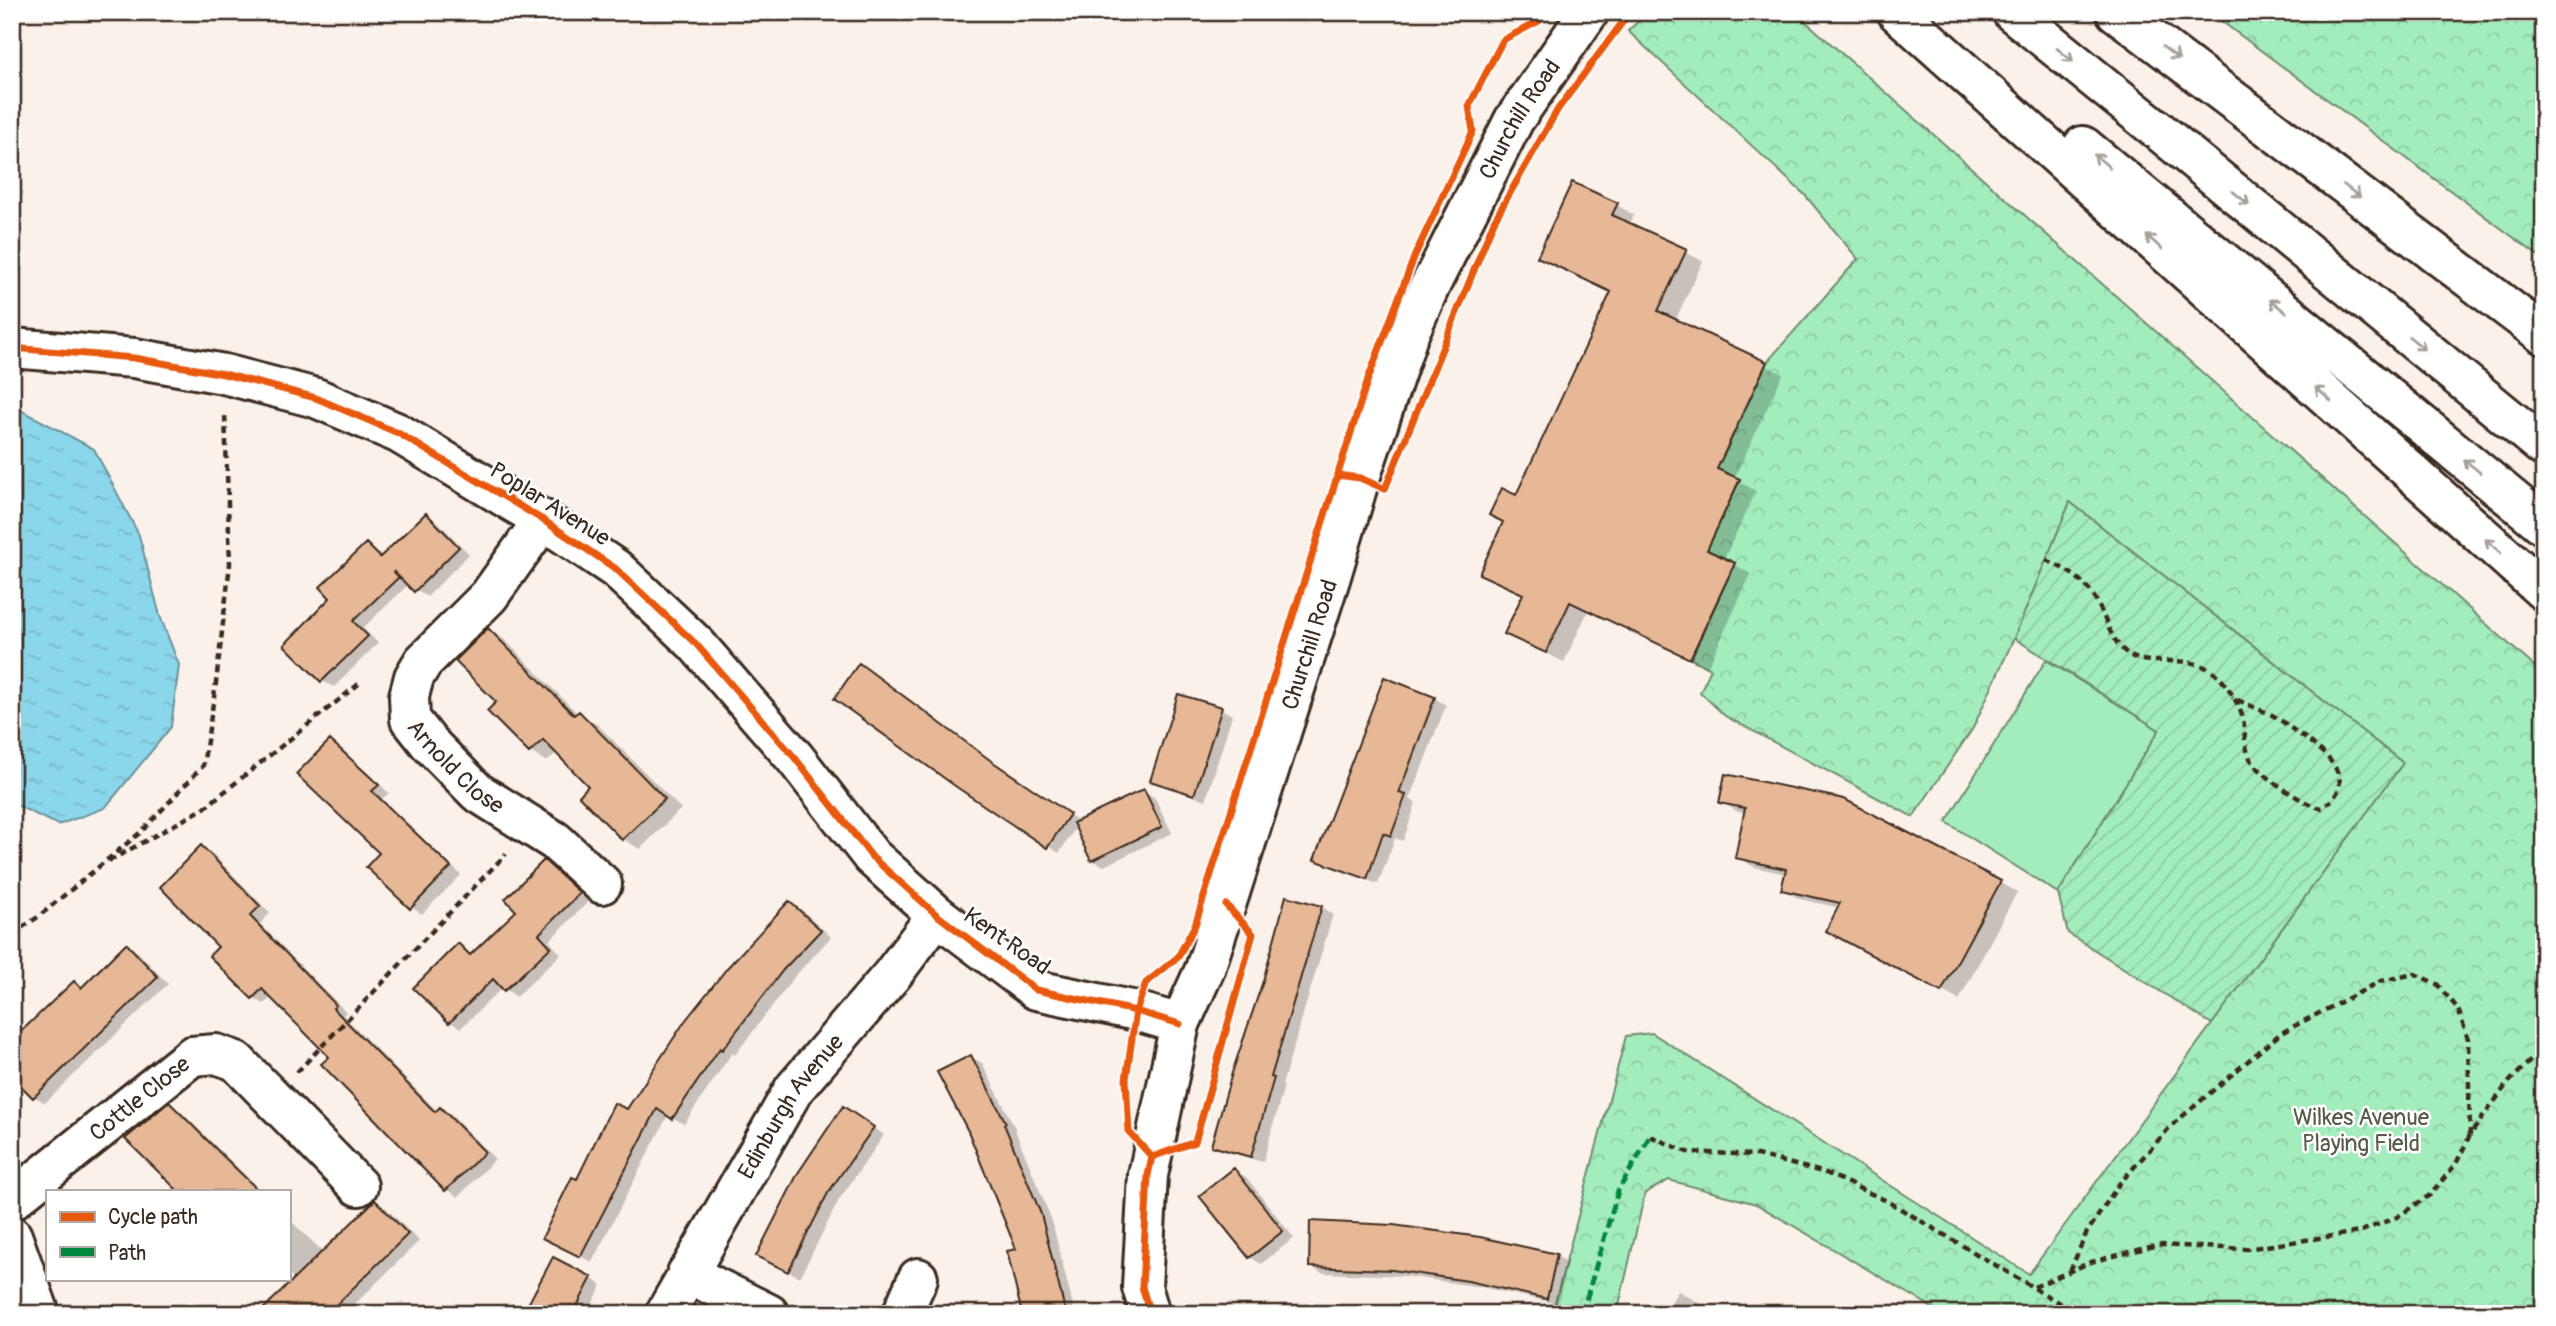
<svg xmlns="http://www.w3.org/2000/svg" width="2556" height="1326" font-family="Pangolin,sans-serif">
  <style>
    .forest { fill: url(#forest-crowns); stroke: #6f8c6d; stroke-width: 2 }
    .garden { fill: url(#garden-furrows); stroke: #6f8c6d; stroke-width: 2 }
    .pitch { fill: #a3edbc; stroke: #6f8c6d; stroke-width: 2 }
    .water { fill: url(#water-ripples); stroke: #6a9198; stroke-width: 2 }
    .shadow { fill: #0003 }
    .building { fill: #e6b896; stroke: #3b2a1e; stroke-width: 2 }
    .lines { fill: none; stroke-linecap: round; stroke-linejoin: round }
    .minor-casing { stroke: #3b2a1e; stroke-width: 44 }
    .highway-casing { stroke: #3b2a1e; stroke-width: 44 }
    .path { stroke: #3b2a1e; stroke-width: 4.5; stroke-dasharray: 7 5; stroke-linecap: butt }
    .minor { stroke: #fff; stroke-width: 38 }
    .highway { stroke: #fff; stroke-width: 38 }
    .quiet { stroke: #00873e; stroke-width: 5; stroke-dasharray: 10 5; stroke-linecap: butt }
    .cycleway-casing { stroke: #fff; stroke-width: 11 }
    .cycleway { stroke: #e8590c; stroke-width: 7 }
    .oneway { stroke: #a79f9a }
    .labels { text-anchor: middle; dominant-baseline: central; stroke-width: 5; stroke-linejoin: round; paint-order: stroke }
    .street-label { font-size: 23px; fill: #3b2a1e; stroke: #fff }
    .park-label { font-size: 23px; fill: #555b46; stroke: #fff }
  </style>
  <defs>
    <pattern id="forest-crowns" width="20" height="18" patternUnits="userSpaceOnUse" patternTransform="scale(1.75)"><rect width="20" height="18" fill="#a3edbc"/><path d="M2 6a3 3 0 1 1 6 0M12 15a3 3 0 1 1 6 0" fill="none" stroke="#8dcba1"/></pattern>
    <pattern id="garden-furrows" width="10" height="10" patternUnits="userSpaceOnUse" patternTransform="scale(1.75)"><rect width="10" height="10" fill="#a3edbc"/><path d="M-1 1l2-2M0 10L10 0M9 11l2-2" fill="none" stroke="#8dcba1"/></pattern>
    <pattern id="water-ripples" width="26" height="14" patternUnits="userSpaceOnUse" patternTransform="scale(1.75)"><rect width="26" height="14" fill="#8ad6ea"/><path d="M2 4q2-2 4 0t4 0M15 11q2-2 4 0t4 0" fill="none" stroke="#78b8c8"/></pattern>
  </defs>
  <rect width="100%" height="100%" fill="#faf1ea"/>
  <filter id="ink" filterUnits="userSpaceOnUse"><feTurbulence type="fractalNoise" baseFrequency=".0143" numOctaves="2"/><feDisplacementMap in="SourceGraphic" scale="14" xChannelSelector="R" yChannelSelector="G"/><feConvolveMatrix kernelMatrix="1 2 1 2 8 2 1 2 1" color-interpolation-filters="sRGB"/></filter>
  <g filter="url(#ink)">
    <path class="forest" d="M1648 12H1795L2544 675V1314H1940L1925 1303 1756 1204 1669 1180 1645 1193 1617 1314H1552L1626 1036 1652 1033 2029 1274 2403 763 2070 502 2014 638 1973 728 1913 817 1725 716 1700 692 1711 669 1691 659 1735 563 1707 550 1740 480 1701 461 1724 455 1767 362 1858 259 1805 195 1628 31Z
      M2209 12H2544V260Z"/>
    <path class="garden" d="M2070 502 2403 763 2212 1024 2068 933 2058 893 2159 730 2014 638Z"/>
    <path class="pitch" d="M2046 660 2159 730 2058 893 1946 822Z"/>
    <path class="water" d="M12 409H19L94 449 139 535 160 616 179 665 171 727 105 808 58 825 12 803Z"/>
    <path class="shadow" d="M1617 205 1634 215 1629 225 1703 261 1675 321 1783 374 1734 479 1756 491 1724 559 1751 574 1708 667 1588 611 1564 662 1506 633 1524 595 1481 573 1613 292 1540 257Z
      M427 516 438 522 469 554 427 597 409 584 363 628 378 643 334 687 322 681 286 645 333 598 367 545 383 557Z
      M488 630 505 640 578 714 596 723 681 809 640 849 623 839 591 786 557 752 547 762 530 752 498 702Z
      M860 665 935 717 933 720 1080 822 1144 791 1155 798 1172 833 1104 866 1092 860 1076 827 1059 853 1048 846Z
      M1434 698 1446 705 1410 799 1416 803 1403 841 1395 838 1378 884 1327 866 1316 859Z
      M1221 709 1232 715 1206 800 1164 787 1152 780Z
      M331 742 342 749 389 793 382 799 461 875 422 914 411 907 382 853Z
      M1843 800 2017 892 1959 1000 1845 941 1840 908 1800 899 1783 890 1786 874 1754 867 1737 857 1746 813 1738 812 1721 802Z
      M202 848 213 854 270 913 260 924 346 1012 343 1015 438 1112 440 1109 452 1116 495 1159 458 1197 447 1190 323 1064 331 1057 272 997 264 1004 253 998 221 947Z
      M544 862 555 869 590 900 549 941 561 954 516 997 503 987 461 1028 450 1022 458 946 472 955 519 911Z
      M1287 898 1322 907 1333 914 1282 1085 1284 1086 1263 1162 1224 1151 1213 1145 1264 981Z
      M790 903 801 909 831 937 795 976 735 1055 732 1053 684 1124 668 1115 592 1262 555 1244 578 1182 627 1111Z
      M127 946 138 952 168 984 45 1103 34 1096 74 983 83 988Z
      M971 1057 982 1063 1016 1130H1015L1052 1221 1075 1314H1024L1019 1250Z
      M169 1105 180 1111 261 1191H205L185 1172Z
      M855 1115 884 1135 839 1200 800 1277 769 1261Z
      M1234 1170 1246 1177 1294 1238 1261 1264 1250 1257Z
      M375 1202 386 1208 419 1241 345 1314H260L295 1280 289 1274V1219L323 1252Z
      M1556 1256 1567 1262 1558 1304 1481 1287 1405 1276 1322 1273 1310 1266Z
      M591 1278 602 1285 587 1314H526Z
      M1678 1291 1689 1297 1717 1314H1664Z"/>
    <path class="building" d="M1572 182 1618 203 1612 215 1687 249 1658 311 1767 362 1717 469 1740 479 1707 550 1735 563 1690 659 1570 602 1546 653 1504 634 1523 594 1479 574 1503 522 1489 515 1502 488 1516 495 1611 292 1537 257Z
      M426 513 459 547 414 592 393 571 399 577 353 621 368 636 321 682 284 645 330 598 320 587 366 543 380 557Z
      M488 628 574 715 579 711 665 799 622 840 579 796 588 786 543 740 529 753 487 711 496 702 455 661Z
      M859 663 990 760 1070 814 1047 848 958 788 834 699Z
      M1384 677 1435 697 1399 793 1406 795 1391 836 1383 833 1367 879 1314 860Z
      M1178 694 1222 707 1194 795 1150 781Z
      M330 740 379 785 372 791 451 867 410 909 366 867 379 853 296 774Z
      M1725 774 1844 799 2001 881 1941 992 1826 931 1840 903 1781 890 1786 869 1735 858 1745 808 1719 803Z
      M1144 789 1162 827 1091 861 1073 823Z
      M201 845 260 906 250 916 336 1005 333 1008 435 1112 440 1107 485 1152 445 1191 321 1064 329 1057 262 989 252 999 209 956 218 947 160 887Z
      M544 860 580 893 539 934 551 947 504 991 493 979 449 1023 413 988 458 943 470 955 516 911 505 899Z
      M1286 896 1322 906 1271 1077 1274 1078 1251 1157 1211 1146 1232 1073 1263 981Z
      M789 901 821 930 783 970 722 1050 720 1048 672 1119 657 1109 580 1257 542 1238 572 1177 577 1179 614 1103 627 1109 685 1021 728 967Z
      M126 943 158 977 33 1098 12 1077V1040L74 981 81 988Z
      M971 1055 1006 1123 1004 1124 1041 1214 1066 1314H1022L1007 1251 1016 1249 968 1131 937 1072Z
      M169 1102 221 1154 259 1191H178L125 1139Z
      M843 1106 874 1127 828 1193 788 1272 756 1256 798 1173Z
      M1234 1168 1283 1231 1249 1258 1199 1196Z
      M375 1200 408 1234 327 1314H258Z
      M1310 1221 1393 1225 1480 1237 1557 1254 1547 1299 1468 1281 1392 1270 1309 1267Z
      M553 1257 592 1277 573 1314H523Z"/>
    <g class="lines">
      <defs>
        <g id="minor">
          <path d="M12 348 134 358 224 374 316 398 398 433 543 520 616 569 696 644 795 758 872 857 937 915 1036 990 1136 1011 1180 1024"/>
          <path id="s1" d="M543 520 489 596 423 662 414 677 409 696 410 719 429 743 477 792 555 841 602 884"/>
          <path id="s2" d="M12 1200 192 1056 216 1054 236 1061 358 1186"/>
          <path d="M12 1236 40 1314"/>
          <path d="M687 1273 769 1314"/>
          <path id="s3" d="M665 1314 794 1089 892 975 937 915"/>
          <path d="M902 1314 918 1278"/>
          <path id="s4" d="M1150 1314 1142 1287 1148 1175 1180 1024 1205 969 1226 905 1331 576 1360 478 1408 336 1430 286 1514 120 1589 12"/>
        </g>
        <path id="highway" d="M1897 12 2544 591
          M2012 12 2153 126 2544 447
          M2116 12 2544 335
          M2083 146 2544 525"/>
      </defs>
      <use href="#minor" class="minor-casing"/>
      <use href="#highway" class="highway-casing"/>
      <path class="path" d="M2046 560C2068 570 2087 581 2098 604 2107 622 2111 641 2128 654 2150 671 2189 648 2219 677 2228 686 2240 706 2243 719 2245 731 2244 744 2249 756 2255 772 2304 805 2321 808 2365 781 2321 749 2295 731 2288 726 2280 719 2272 715 2259 709 2245 704 2232 697
        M109 861 203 809 360 683
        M12 934 38 917 142 831 203 766 215 691 230 564 225 413
        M297 1072 506 854
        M1650 1136 1687 1152 1757 1155 1826 1173 1889 1202 2078 1314
        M2070 1271 2086 1234 2119 1184 2171 1126 2281 1033 2381 981 2415 974 2437 984 2458 1009 2468 1039 2470 1135
        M2034 1287 2091 1262 2158 1245 2246 1249 2359 1232 2397 1217 2430 1195 2456 1164 2470 1135 2507 1084 2544 1047"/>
      <use href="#minor" class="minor"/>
      <use href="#highway" class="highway"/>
      <path class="quiet" d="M1582 1314 1618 1191 1650 1136"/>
      <defs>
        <path id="cycleway" d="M12 348 134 358 224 374 316 398 398 433 543 520 616 569 696 644 795 758 872 857 937 915 1036 990 1136 1011 1180 1024
          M1337 475 1360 478 1385 489 1494 221 1558 109 1630 12
          M1152 1157 1129 1132 1126 1079 1136 1011 1146 983 1178 957 1195 925 1368 379 1415 255 1473 131 1469 106 1503 40 1539 21 1545 12
          M1152 1157 1195 1142 1253 934 1226 905
          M1150 1314 1142 1287 1148 1175 1152 1157"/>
      </defs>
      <use href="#cycleway" class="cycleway-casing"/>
      <use href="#cycleway" class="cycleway"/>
    </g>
    <defs><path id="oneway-shaft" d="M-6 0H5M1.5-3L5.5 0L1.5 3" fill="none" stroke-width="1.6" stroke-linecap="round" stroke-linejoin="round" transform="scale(1.75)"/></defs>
    <g class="oneway">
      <use href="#oneway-shaft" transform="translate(2171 53) rotate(37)"/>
      <use href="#oneway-shaft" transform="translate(2065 55) rotate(39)"/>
      <use href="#oneway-shaft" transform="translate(2102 161) rotate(-141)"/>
      <use href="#oneway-shaft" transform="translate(2352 191) rotate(37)"/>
      <use href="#oneway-shaft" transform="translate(2241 198) rotate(39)"/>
      <use href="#oneway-shaft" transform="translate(2154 242) rotate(-138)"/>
      <use href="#oneway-shaft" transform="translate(2278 306) rotate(-141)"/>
      <use href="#oneway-shaft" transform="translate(2417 343) rotate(39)"/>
      <use href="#oneway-shaft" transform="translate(2323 394) rotate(-138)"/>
      <use href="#oneway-shaft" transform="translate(2472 466) rotate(-141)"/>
      <use href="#oneway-shaft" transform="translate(2493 546) rotate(-138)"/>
    </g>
  </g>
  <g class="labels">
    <g class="street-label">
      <text stroke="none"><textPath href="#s4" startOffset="1264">Churchill Road</textPath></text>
      <text transform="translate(550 504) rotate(32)">Poplar Avenue</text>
      <text stroke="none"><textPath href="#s4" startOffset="696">Churchill Road</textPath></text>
      <text stroke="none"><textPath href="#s1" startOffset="313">Arnold Close</textPath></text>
      <text transform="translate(1007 941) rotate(35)">Kent Road</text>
      <text stroke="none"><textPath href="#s2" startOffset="163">Cottle Close</textPath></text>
      <text stroke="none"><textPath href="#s3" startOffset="243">Edinburgh Avenue</textPath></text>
    </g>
    <g class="park-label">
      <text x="2361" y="1117">Wilkes Avenue<tspan x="2361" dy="26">Playing Field</tspan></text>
    </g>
  </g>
  <rect width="2556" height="1326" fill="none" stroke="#fff" stroke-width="42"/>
  <rect x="21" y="21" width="2514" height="1284" fill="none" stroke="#3b2a1e" stroke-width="2.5" filter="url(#ink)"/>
  <rect x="46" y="1190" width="245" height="91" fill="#ffffff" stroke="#b1aaa5" stroke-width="2"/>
  <rect x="60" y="1212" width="35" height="10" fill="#e8590c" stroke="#b1aaa5" stroke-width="2"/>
  <text x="108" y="1224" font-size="21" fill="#3b2a1e">Cycle path</text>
  <rect x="60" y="1247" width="35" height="10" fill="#00873e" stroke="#b1aaa5" stroke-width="2"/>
  <text x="108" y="1260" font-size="21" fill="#3b2a1e">Path</text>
</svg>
